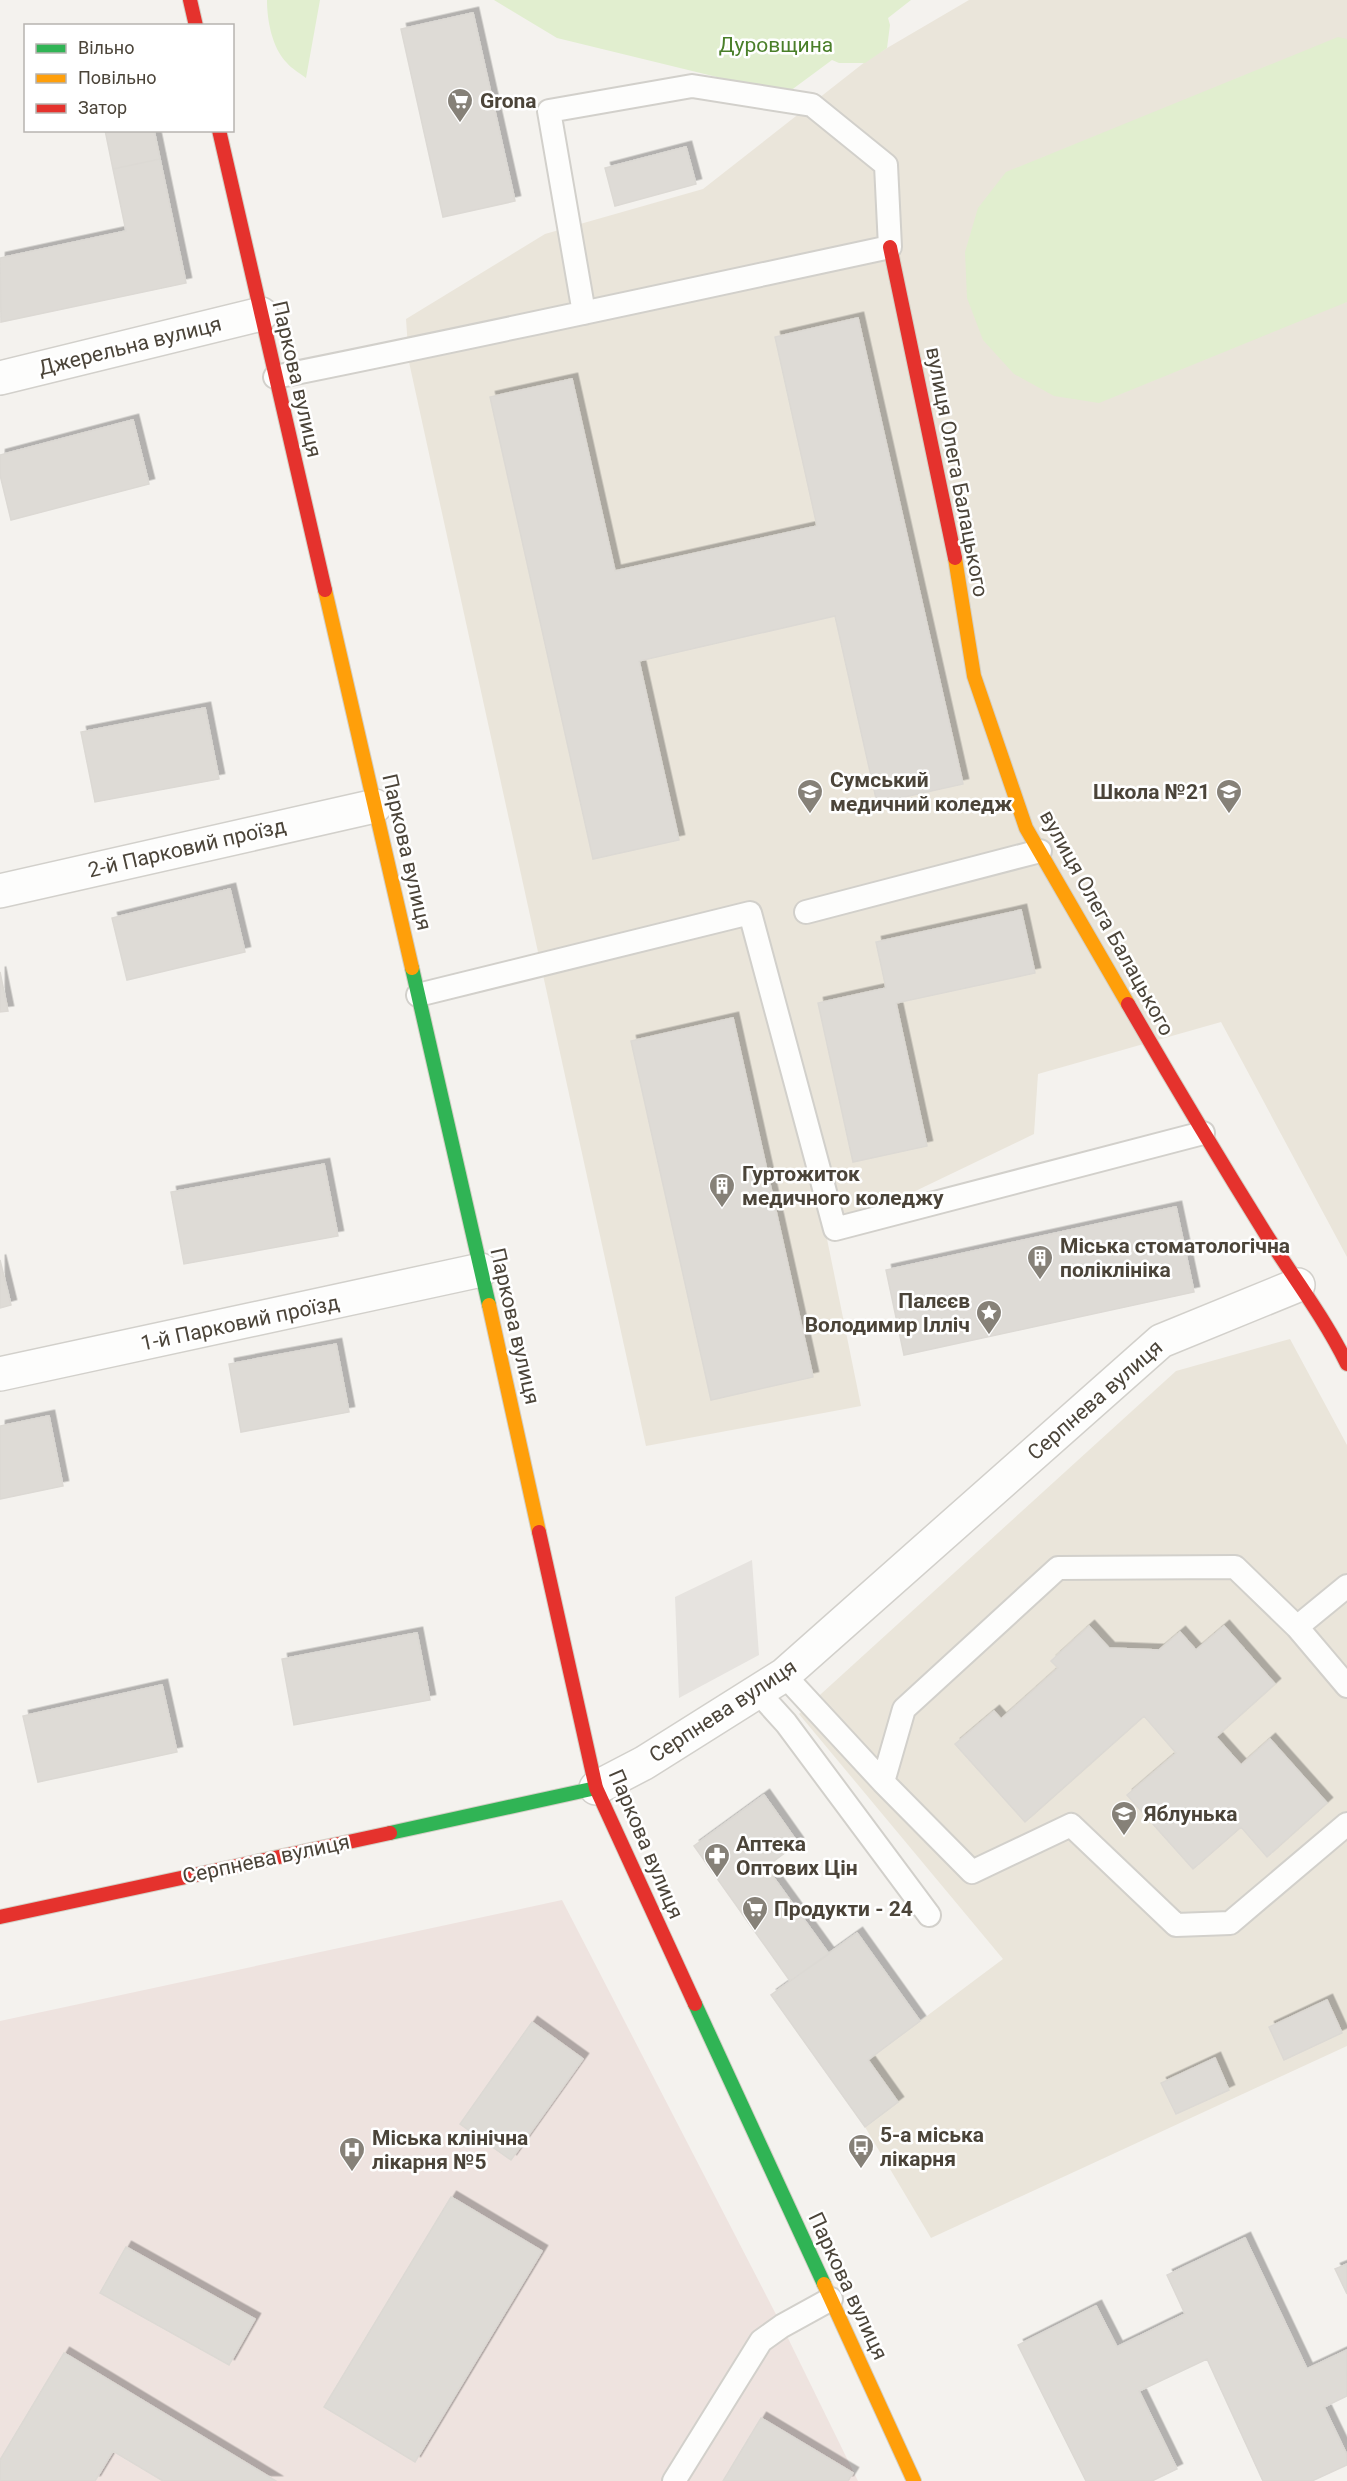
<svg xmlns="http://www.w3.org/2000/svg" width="1347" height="2481" font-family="Roboto,sans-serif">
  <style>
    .education { fill: #eae5da }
    .medical { fill: #eee3df }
    .green { fill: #e1eecf }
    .parking { fill: #e6e3df }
    .building { fill: #dedbd6; stroke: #dcd9d4; stroke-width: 1.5; filter: url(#shadow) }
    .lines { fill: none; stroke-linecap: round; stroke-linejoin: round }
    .lane-casing { stroke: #d2d0cb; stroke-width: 26 }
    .street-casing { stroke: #d2d0cb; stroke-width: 36 }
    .fast-casing { stroke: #d3cfc5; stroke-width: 16 }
    .slow-casing { stroke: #d3cfc5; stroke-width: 16 }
    .jam-casing { stroke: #d3cfc5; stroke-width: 16 }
    .lane { stroke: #fdfdfc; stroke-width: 22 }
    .street { stroke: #fdfdfc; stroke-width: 33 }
    .fast { stroke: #30b455; stroke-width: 14 }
    .slow { stroke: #ff9f0a; stroke-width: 14 }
    .jam { stroke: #e5322d; stroke-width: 14 }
    .labels { text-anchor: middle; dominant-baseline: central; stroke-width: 5; stroke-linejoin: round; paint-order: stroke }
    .park-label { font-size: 21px; fill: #4a7f2a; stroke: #fff }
    .poi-label { font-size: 21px; font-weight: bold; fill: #4b4439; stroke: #fff; text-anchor: start }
    .street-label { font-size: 21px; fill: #4b4439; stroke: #fff }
  </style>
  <defs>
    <filter id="shadow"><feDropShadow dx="5.5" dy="-5.5" stdDeviation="0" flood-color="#0004"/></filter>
  </defs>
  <rect width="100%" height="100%" fill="#f4f2ee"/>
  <path class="education" d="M969 0H1347V1257L1221 1022 1038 1074 1034 1134 826 1234 861 1406 646 1446 409 362 406 319 545 234 703 189 870 58Z
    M1290 1339 1347 1445V2046L931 2238 865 2127 898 2102 868 2060 1003 1959 799 1714 1176 1371Z"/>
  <path class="medical" d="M562 1900 782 2326 858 2481H0V2021Z"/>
  <path class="green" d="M267 0H320L306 78C300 73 292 69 287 63 272 48 267 20 267 0Z
    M494 0H911L888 18 890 25 887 48 865 63H839L832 60 786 94 557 38Z
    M1338 37 1347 39V302L1099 403 1054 396 1014 374 983 340 967 298 965 252 978 208 1006 172Z"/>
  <path class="parking" d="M752 1560 759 1655 679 1698 675 1597Z"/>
  <path class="building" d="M473 13 515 201 443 217 401 29Z
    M105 130H154L160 159 113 169Z
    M686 147 696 184 615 206 605 168Z
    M160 159 186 283 1 322 0 258 126 231 113 169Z
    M858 318 963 784 877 803 835 616 639 661 679 840 593 859 490 397 572 379 615 571 817 526 775 337Z
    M133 420 149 484 11 520 0 475V455Z
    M205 708 219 779 95 802 81 732Z
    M230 889 245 952 127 980 112 918Z
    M1021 910 1035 973 896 1003 927 1146 853 1162 818 1003 886 988 876 942Z
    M0 972 8 1011 0 1012Z
    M733 1018 813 1377 711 1400 631 1041Z
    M324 1164 338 1236 184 1264 171 1192Z
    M1176 1207 1194 1292 904 1355 886 1270Z
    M0 1260 11 1305 0 1308Z
    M336 1344 349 1412 241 1432 229 1364Z
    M49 1416 63 1486 0 1499V1426Z
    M1089 1626 1109 1648 1159 1650 1180 1632 1196 1650 1224 1626 1275 1684 1216 1737 1241 1765 1270 1739 1327 1803 1267 1857 1241 1827 1193 1869 1127 1795 1176 1753 1144 1716 1025 1822 955 1744 994 1711 1001 1719 1028 1695 1058 1668 1051 1661Z
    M417 1633 430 1700 294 1725 282 1659Z
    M162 1685 177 1752 38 1782 23 1716Z
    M764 1795 798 1843 766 1867 829 1954 790 1981 694 1846Z
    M857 1933 920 2021 868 2060 898 2102 865 2127 771 1995Z
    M1327 2000 1342 2033 1284 2060 1269 2027Z
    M532 2022 583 2059 511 2160 460 2124Z
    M1215 2058 1229 2090 1176 2114 1161 2083Z
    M451 2197 542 2251 415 2462 324 2407Z
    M1245 2238 1307 2369 1347 2350V2396L1324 2407 1347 2455V2465L1312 2481H1263L1207 2359 1139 2391 1177 2469 1152 2481H1086L1018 2345 1096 2306 1117 2347 1185 2314 1167 2275Z
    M126 2247 255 2319 229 2365 100 2293Z
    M1347 2264V2294L1335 2269Z
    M64 2353 276 2481H163L113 2451 95 2481H0V2460Z
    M761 2418 853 2473 848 2481H723Z"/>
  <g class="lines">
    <defs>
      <path id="lane" d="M275 377C480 336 685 291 890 247L886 165 812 105 692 86 549 111 584 313
        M806 912 1040 851
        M418 995 750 913 835 1229 1203 1133
        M1297 1627 1347 1686
        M784 1675 883 1782 972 1872 1071 1825 1176 1925 1230 1923 1347 1824
        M757 1691 786 1723 929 1915
        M883 1782 904 1709 1058 1568 1235 1567 1297 1627 1347 1586
        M674 2481 761 2341 782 2326 831 2299"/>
      <path id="street" d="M0 378 261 314
        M0 891 375 806
        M0 1374 481 1270
        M596 1788 644 1763 784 1675 1161 1341 1298 1285"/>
      <path id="fast" d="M412 968 489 1305
        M390 1833 596 1788
        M695 2004 824 2284"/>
      <path id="slow" d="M955 558 974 676 1026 828 1128 1004
        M325 590 412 968
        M489 1305 539 1532
        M824 2284 914 2481"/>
      <path id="jam" d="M190 0 196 26
        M219 130 325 590
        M890 247 955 558
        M1128 1004C1173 1082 1219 1159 1267 1236 1294 1278 1325 1319 1347 1364
        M539 1532 596 1788 695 2004
        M0 1917 390 1833"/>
    </defs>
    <use href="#lane" class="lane-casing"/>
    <use href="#street" class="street-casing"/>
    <use href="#fast" class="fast-casing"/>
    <use href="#slow" class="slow-casing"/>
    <use href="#jam" class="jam-casing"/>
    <use href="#lane" class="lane"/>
    <use href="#street" class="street"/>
    <use href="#fast" class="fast"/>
    <use href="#slow" class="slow"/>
    <use href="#jam" class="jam"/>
  </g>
  <defs>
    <symbol id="supermarket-pin" viewBox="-11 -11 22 30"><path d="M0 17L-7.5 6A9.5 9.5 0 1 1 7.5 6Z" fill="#868178" stroke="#fff"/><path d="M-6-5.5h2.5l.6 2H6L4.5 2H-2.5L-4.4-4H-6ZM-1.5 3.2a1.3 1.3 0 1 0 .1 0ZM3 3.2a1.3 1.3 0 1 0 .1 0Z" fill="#fff"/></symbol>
    <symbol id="university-pin" viewBox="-11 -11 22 30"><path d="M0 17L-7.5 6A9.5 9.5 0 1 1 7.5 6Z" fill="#868178" stroke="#fff"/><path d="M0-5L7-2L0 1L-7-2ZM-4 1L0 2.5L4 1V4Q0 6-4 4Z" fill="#fff"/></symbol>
    <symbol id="school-pin" viewBox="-11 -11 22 30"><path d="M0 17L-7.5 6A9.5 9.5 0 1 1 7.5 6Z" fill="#868178" stroke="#fff"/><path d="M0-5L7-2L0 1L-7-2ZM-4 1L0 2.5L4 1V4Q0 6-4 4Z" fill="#fff"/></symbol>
    <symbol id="building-pin" viewBox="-11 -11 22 30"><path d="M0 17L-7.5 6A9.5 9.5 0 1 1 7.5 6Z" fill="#868178" stroke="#fff"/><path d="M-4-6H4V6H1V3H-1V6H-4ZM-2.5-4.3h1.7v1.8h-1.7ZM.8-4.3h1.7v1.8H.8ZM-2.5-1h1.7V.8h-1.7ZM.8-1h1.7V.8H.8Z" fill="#fff"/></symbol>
    <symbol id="sight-pin" viewBox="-11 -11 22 30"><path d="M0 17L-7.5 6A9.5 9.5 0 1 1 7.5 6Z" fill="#868178" stroke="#fff"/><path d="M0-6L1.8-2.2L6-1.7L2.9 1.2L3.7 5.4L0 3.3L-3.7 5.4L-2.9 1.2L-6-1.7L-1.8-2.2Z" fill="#fff"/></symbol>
    <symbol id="pharmacy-pin" viewBox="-11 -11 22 30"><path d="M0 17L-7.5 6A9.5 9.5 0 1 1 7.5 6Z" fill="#868178" stroke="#fff"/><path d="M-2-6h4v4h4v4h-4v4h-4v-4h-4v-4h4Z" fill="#fff"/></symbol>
    <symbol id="bus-pin" viewBox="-11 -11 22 30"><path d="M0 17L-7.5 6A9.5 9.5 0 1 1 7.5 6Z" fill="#868178" stroke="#fff"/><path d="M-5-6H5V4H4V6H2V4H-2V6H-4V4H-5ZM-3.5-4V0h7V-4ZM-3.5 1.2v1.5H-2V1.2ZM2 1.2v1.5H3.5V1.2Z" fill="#fff"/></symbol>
    <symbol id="hospital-pin" viewBox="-11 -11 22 30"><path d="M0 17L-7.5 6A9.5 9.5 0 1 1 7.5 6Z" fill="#868178" stroke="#fff"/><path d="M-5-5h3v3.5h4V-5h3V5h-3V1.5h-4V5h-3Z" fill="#fff"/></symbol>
  </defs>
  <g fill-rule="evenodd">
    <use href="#supermarket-pin" x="445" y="86" width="30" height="40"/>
    <use href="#university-pin" x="795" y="777" width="30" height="40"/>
    <use href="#school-pin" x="1214" y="777" width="30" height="40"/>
    <use href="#building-pin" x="707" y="1171" width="30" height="40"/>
    <use href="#building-pin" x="1025" y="1243" width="30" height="40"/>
    <use href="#sight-pin" x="974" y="1298" width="30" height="40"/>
    <use href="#school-pin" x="1109" y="1799" width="30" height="40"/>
    <use href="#pharmacy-pin" x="702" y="1841" width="30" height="40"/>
    <use href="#supermarket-pin" x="740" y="1894" width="30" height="40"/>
    <use href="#bus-pin" x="846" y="2132" width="30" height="40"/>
    <use href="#hospital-pin" x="337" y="2135" width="30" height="40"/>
  </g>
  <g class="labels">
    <g class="park-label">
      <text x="776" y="45">Дуровщина</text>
    </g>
    <g class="poi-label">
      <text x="480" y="101">Grona</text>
      <text x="830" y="780">Сумський<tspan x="830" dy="24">медичний коледж</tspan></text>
      <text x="1210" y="792" text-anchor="end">Школа №21</text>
      <text x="742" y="1174">Гуртожиток<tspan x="742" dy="24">медичного коледжу</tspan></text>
      <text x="1060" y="1246">Міська стоматологічна<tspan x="1060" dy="24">поліклініка</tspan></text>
      <text x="970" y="1301" text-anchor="end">Палєєв<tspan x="970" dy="24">Володимир Ілліч</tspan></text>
      <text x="1144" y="1814">Яблунька</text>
      <text x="736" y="1844">Аптека<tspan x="736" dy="24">Оптових Цін</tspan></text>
      <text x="774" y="1909">Продукти - 24</text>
      <text x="880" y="2135">5-а міська<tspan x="880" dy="24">лікарня</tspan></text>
      <text x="372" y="2138">Міська клінічна<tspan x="372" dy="24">лікарня №5</tspan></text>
    </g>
    <g class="street-label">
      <text transform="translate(130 346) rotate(-14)">Джерельна вулиця</text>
      <text transform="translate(297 379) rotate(77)">Паркова вулиця</text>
      <text transform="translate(957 472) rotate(79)">вулиця Олега Балацького</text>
      <text transform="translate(187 848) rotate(-13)">2-й Парковий проїзд</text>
      <text transform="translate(407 852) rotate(77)">Паркова вулиця</text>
      <text transform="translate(1107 923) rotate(61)">вулиця Олега Балацького</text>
      <text transform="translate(240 1323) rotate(-12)">1-й Парковий проїзд</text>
      <text transform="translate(515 1326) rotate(77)">Паркова вулиця</text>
      <text transform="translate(1095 1400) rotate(-41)">Серпнева вулиця</text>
      <text transform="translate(723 1711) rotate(-33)">Серпнева вулиця</text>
      <text transform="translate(646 1844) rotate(67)">Паркова вулиця</text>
      <text transform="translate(266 1859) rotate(-12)">Серпнева вулиця</text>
      <text transform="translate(848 2286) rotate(65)">Паркова вулиця</text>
    </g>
  </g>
  <rect x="24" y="24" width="210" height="108" fill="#ffffff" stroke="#b7b4b0" stroke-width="1.5"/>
  <rect x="36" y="44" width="30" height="9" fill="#30b455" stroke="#b7b4b0" stroke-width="1.5"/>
  <text x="78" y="54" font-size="18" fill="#4b4439">Вільно</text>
  <rect x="36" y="74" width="30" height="9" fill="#ff9f0a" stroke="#b7b4b0" stroke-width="1.5"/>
  <text x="78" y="84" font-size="18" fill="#4b4439">Повільно</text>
  <rect x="36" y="104" width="30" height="9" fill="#e5322d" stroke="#b7b4b0" stroke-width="1.5"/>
  <text x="78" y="114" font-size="18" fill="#4b4439">Затор</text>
</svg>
